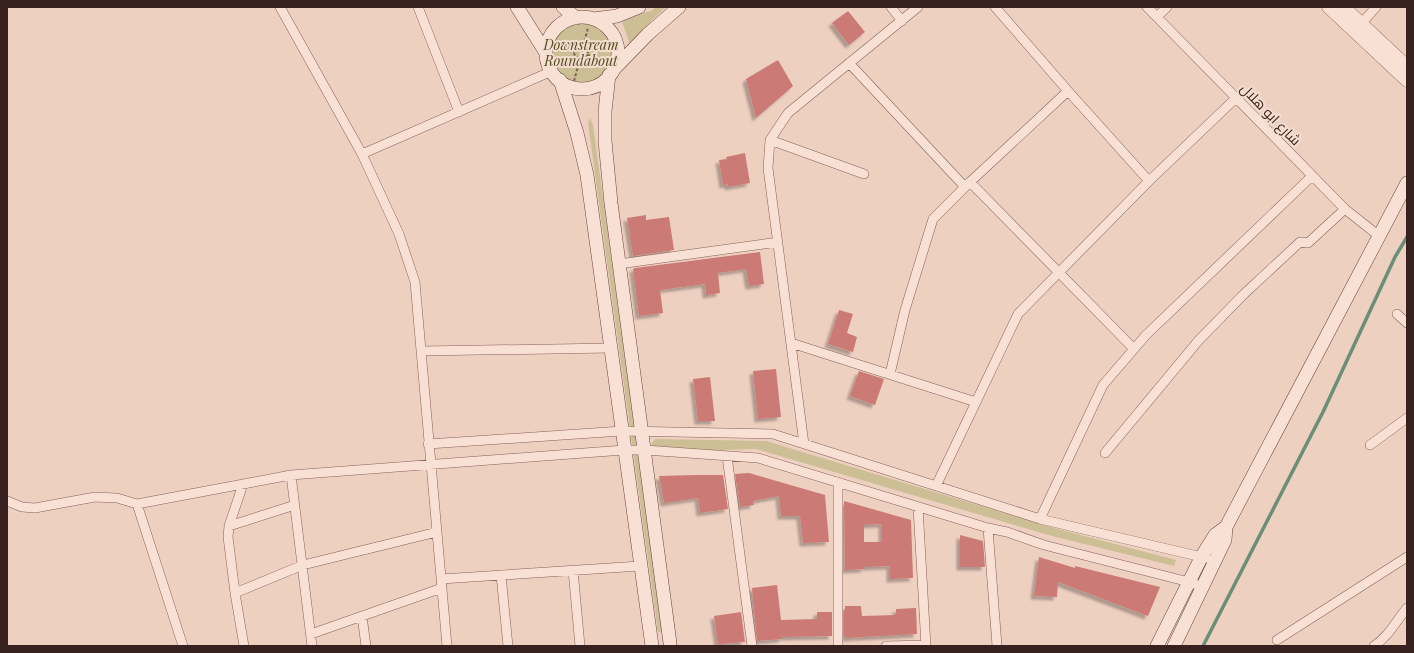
<svg xmlns="http://www.w3.org/2000/svg" width="1414" height="653" font-family="'Playfair Display',Cairo,serif">
  <style>
    .green { fill: #ccbe95 }
    .lines { fill: none; stroke-linecap: round; stroke-linejoin: round }
    .stream { stroke: #6b8e78; stroke-width: 3.5 }
    .building { fill: #cc7a76; fill-rule: evenodd; filter: url(#shadow) }
    .minor-casing { stroke: #876058; stroke-width: 10 }
    .tertiary-casing { stroke: #876058; stroke-width: 13 }
    .secondary-casing { stroke: #69423c; stroke-width: 14 }
    .path { stroke: #876058; stroke-width: 2; stroke-dasharray: 3 2; stroke-linecap: butt }
    .minor { stroke: #f9e0d4; stroke-width: 9 }
    .tertiary { stroke: #f9e0d4; stroke-width: 12 }
    .secondary { stroke: #f9e0d4; stroke-width: 13 }
    .labels { text-anchor: middle; dominant-baseline: central; stroke-width: 4; stroke-linejoin: round; paint-order: stroke }
    .park-label { font-size: 14px; font-style: italic; fill: #534d23; stroke: #f5ddd0 }
    .street-label { font-size: 14px; fill: #37201d; stroke: #f5ddd0 }
  </style>
  <defs>
    <filter id="shadow"><feDropShadow dx="-3.5" dy="3.5" stdDeviation="1" flood-color="#0004"/></filter>
  </defs>
  <rect width="100%" height="100%" fill="#eed0c1"/>
  <path class="green" d="M656 7H666L652 20 630 45 621 18 651 11Z
    M551 53a30 30 0 1 1 60 0a30 30 0 1 1-60 0Z
    M590 118 593 125 663 631 658 632 597 189 588 123Z
    M655 439 766 441 1054 528 1176 560 1174 566 1052 536 756 449 655 452 652 450V443Z"/>
  <g class="lines">
    <path class="stream" d="M1203 646 1323 412 1395 257 1407 237"/>
  </g>
  <path class="building" d="M848 11 865 32 849 45 832 23Z
    M778 60 793 86 756 118 746 79Z
    M745 153 750 183 728 187V184L723 185 719 160 727 159 726 157Z
    M646 215V220L669 217 674 250 633 256 627 218Z
    M760 252 764 284 749 286 746 269 718 273 720 293 706 295 705 284 660 290 663 313 639 316 633 269 635 268Z
    M839 310 853 314 847 333 857 337 853 352 828 344Z
    M776 369 781 417 758 419 753 371Z
    M859 371 884 379 875 405 850 396Z
    M710 377 715 421H698L693 379Z
    M749 473 825 495 829 542 803 543 800 516H781L779 496 753 501 754 505 740 507 735 474Z
    M694 475H723L728 509 700 513 698 498 664 503 659 476Z
    M844 501 911 520 913 578 890 579V566L864 567V569L845 570ZM882 524V542H864V525Z
    M960 535 983 541 985 567H960Z
    M1039 557 1075 568V566L1160 587 1148 616 1058 582 1057 597 1034 596Z
    M777 585 781 620 817 619V612H832V636L782 637V639L757 641 752 588Z
    M845 606H861L862 616 896 615V609L916 608 917 634 846 638V635H844V611H845Z
    M741 612 745 642 718 644 714 616Z"/>
  <g class="lines">
    <defs>
      <path id="minor" d="M280 7 362 154 399 234 415 282 447 646
        M418 7 459 112
        M891 7 902 21
        M995 7 1068 91
        M1147 7 1345 209 1379 236
        M1157 17 1167 7
        M1361 24 1376 7
        M849 63 965 187
        M770 140 864 174
        M362 154 552 71
        M970 182 1134 349
        M619 264 778 242
        M1397 314 1407 323
        M791 343 976 402
        M421 351 611 348
        M890 374 905 310 933 219 970 182 1068 91 1149 181
        M428 444 622 431 773 434 1040 519 1206 558
        M804 444 768 168 770 140 788 113 918 7
        M1370 445 1407 418
        M1105 453 1199 340 1244 294 1300 242 1308 243 1345 209
        M727 456 752 646
        M838 482V646
        M243 484 229 526 228 537 235 593 244 646
        M936 486 1018 314 1149 181 1236 98
        M7 501 22 507 35 508 95 497 117 498 137 504 291 475
        M137 504 183 646
        M918 507 926 646
        M1040 519 1103 385 1146 335 1312 176
        M229 526 295 505
        M988 528 997 646
        M573 570 580 646
        M501 575 508 646
        M441 579 640 566
        M235 593 303 565 437 532
        M362 616 366 646
        M311 634 442 588
        M1277 640 1407 557
        M312 646 291 475 624 450H645L758 458 988 528 1007 532 1044 545 1189 582 1203 587
        M886 646 926 645
        M1374 646C1389 636 1396 621 1407 608"/>
      <path id="tertiary" d="M1328 7 1407 81
        M1344 7 1407 66"/>
      <path id="secondary" d="M517 7 546 53
        M563 7 576 18
        M546 53a36 36 0 1 1 72 0a36 36 0 1 1-72 0Z
        M594 19 617 16 639 7
        M614 69 648 34 679 7
        M609 75 605 111V141L611 203 670 643
        M560 80 577 133 587 175 652 646
        M1157 646 1202 556 1215 535 1226 527
        M1174 646 1225 540 1226 527 1407 183"/>
    </defs>
    <use href="#minor" class="minor-casing"/>
    <use href="#tertiary" class="tertiary-casing"/>
    <use href="#secondary" class="secondary-casing"/>
    <path class="path" d="M574 52a7 7 0 1 1 14 0a7 7 0 1 1-14 0Z
      M556 46 574 51
      M583 46 588 28
      M587 55 607 60
      M574 81 580 59"/>
    <use href="#minor" class="minor"/>
    <use href="#tertiary" class="tertiary"/>
    <use href="#secondary" class="secondary"/>
  </g>
  <g class="labels">
    <g class="park-label">
      <text x="581" y="44">Downstream<tspan x="581" dy="16">Roundabout</tspan></text>
    </g>
    <g class="street-label">
      <text transform="translate(1271 114) rotate(46)">شارع ابو هلال</text>
    </g>
  </g>
  <rect width="1414" height="653" fill="none" stroke="#37201d" stroke-width="16"/>
</svg>
